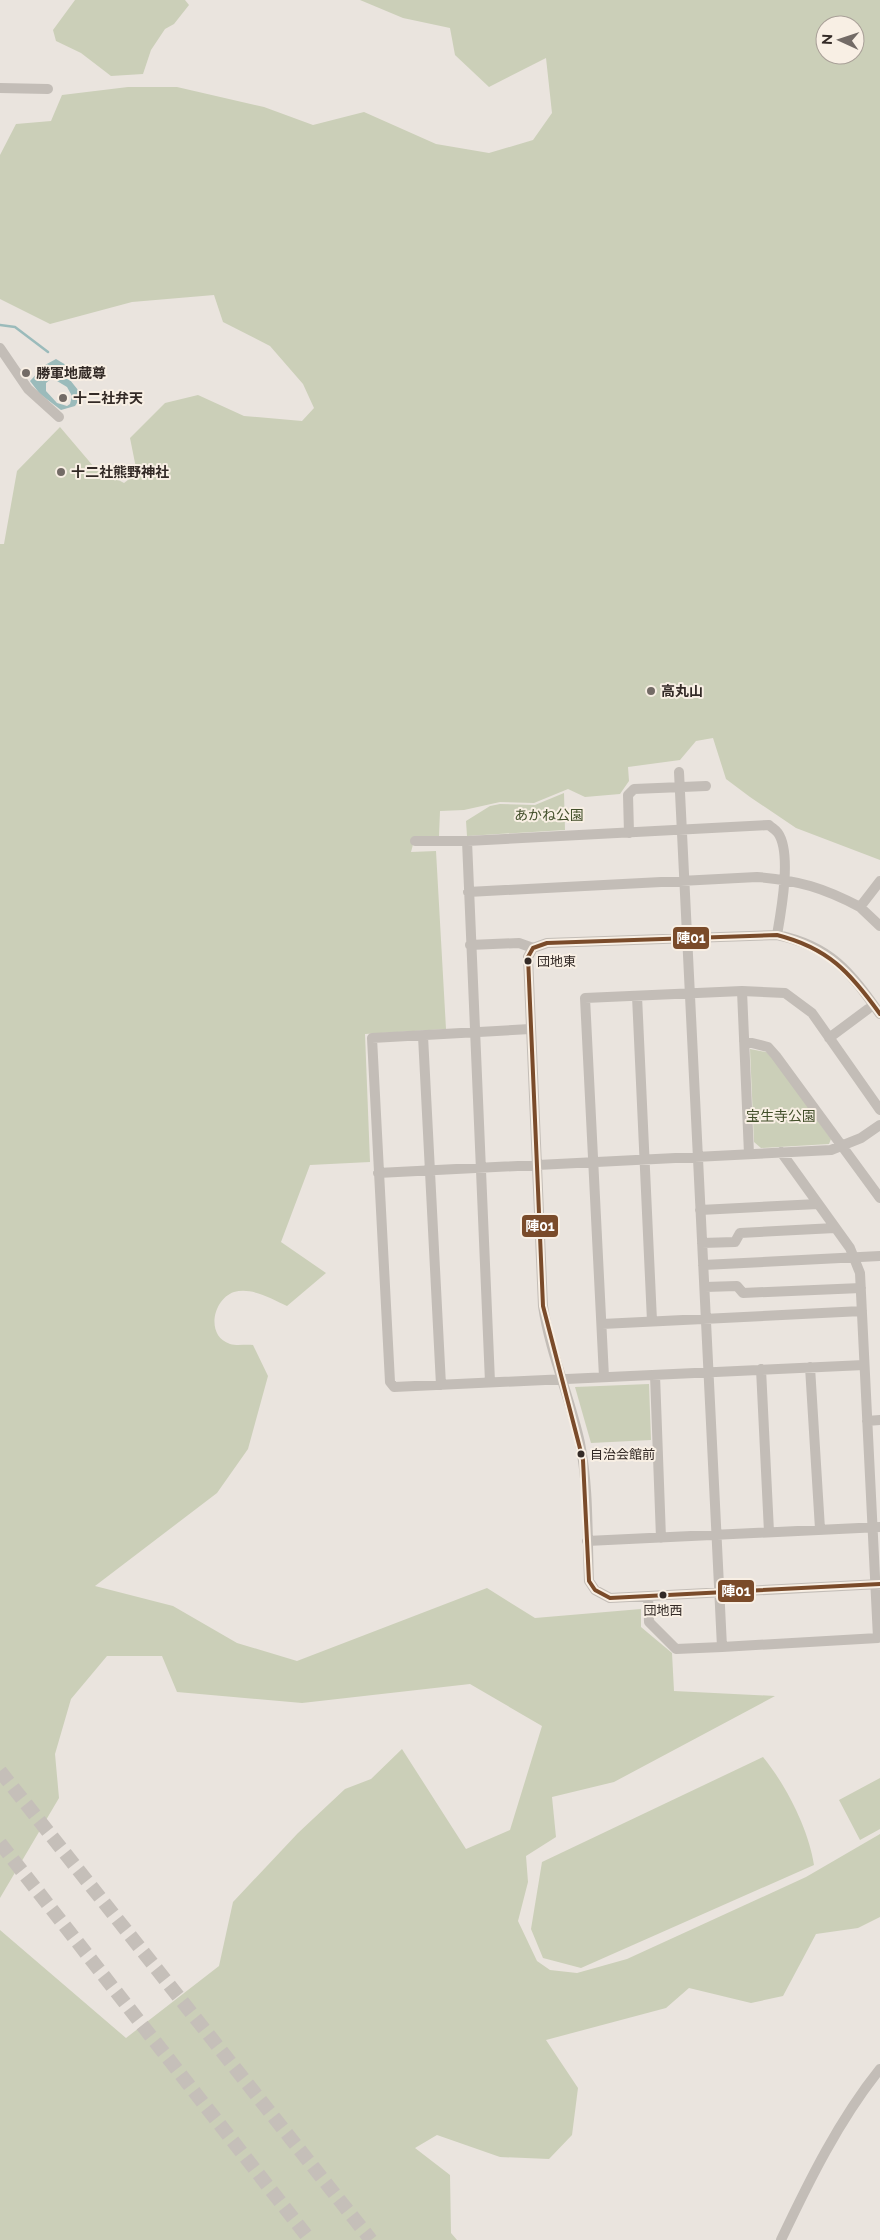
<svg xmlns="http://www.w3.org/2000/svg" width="880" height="2240" font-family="Raleway,'Noto Sans JP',sans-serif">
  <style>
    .green { fill: #cbcfb8; fill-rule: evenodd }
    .water { fill: #9bbbbb; fill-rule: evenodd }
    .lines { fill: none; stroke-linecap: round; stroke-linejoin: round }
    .stream { stroke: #9bbbbb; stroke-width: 2.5 }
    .highway-tunnel { stroke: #c5bfb9; stroke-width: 14; stroke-dasharray: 14 7; stroke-linecap: butt }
    .minor { stroke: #c3bdb7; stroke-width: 10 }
    .bus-1-casing { stroke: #f8efe4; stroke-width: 8 }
    .bus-1 { stroke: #7a4b2a; stroke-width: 4 }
    .poi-dot { fill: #736b66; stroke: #f8efe4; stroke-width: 2 }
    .bus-dot { fill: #332a26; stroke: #f8efe4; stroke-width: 2 }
    .labels { text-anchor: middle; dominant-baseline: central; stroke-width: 4; stroke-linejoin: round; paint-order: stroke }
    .bus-label { font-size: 13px; fill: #332a26; stroke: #f8efe4; text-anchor: start }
    .poi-label { font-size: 14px; font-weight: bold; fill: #332a26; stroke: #f8efe4; text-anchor: start }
    .park-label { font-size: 14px; fill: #43502b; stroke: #f8efe4 }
    .line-badge { stroke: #f8efe4; stroke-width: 2 }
    .badge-label { font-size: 14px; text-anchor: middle; font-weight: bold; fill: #fff }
  </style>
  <rect width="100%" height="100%" fill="#eae4de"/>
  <path class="green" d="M75 0H185L189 5 174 24 165 29 151 50 143 74 111 76 81 53 56 41 53 30Z
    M360 0H880V860L796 828 750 797 726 779 713 738 696 741 680 760 628 767 629 781 620 794 585 797 568 789 534 803 500 802 464 810 440 811 439 836 415 837 411 852 436 851 446 1029 365 1034 370 1162 310 1165 281 1242 326 1273 287 1306C272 1299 252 1287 234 1292 213 1299 205 1336 230 1344 237 1346 246 1344 253 1345L268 1376 248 1449 217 1493 95 1586 173 1606 237 1643 297 1661 487 1588 535 1618 641 1609V1627L672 1653 674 1691 775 1696 614 1782 552 1797 556 1837 526 1856 528 1882 518 1921 537 1961 550 1970 577 1973 627 1959 806 1877 880 1834V1917L858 1928 816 1934 783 1996 751 2003 689 1988 666 2008 546 2040 578 2088 572 2135 549 2159 500 2157 437 2135 415 2148 450 2175 451 2233 457 2240H0V1930L126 2038 219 1966 233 1902 298 1833 345 1789 371 1779 402 1749 466 1849 510 1830 542 1726 470 1684 302 1703 177 1692 162 1656H107L71 1699 55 1754 59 1798 0 1898V544H4L17 471 60 427 94 467 124 483 137 473 130 438 165 403 198 395 244 416 302 421 314 408 303 384 270 346 223 322 214 295 132 302 50 324 0 299V155L16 124 51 121 62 95 128 87H177L264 107 313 125 364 112 436 144 489 153 533 140 552 113 546 58 489 87 455 55 450 28 403 18ZM825 25H855V55H825Z
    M564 793 565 830 467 836 466 821 490 806 500 804 535 805Z
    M750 1049 766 1052 774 1060 831 1139 829 1144 761 1148 754 1142Z
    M649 1384 651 1440 591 1443 575 1387Z
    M763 1757C786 1785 809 1830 814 1865L581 1968 543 1958 531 1929 542 1862Z
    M880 1778V1829L860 1840 839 1800Z"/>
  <path class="water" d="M56 359 71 368 55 370 54 375 70 380 82 395 75 406 61 410 40 394 30 381 45 365ZM52 378 67 387 72 396 70 404 67 406 57 403 46 391V383Z"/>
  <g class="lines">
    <path class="stream" d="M0 325 15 327 48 352"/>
    <path class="highway-tunnel" d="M0 1771 371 2240
      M0 1843 310 2240"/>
    <path class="minor" d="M0 88 48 89
      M0 348 28 389 59 417
      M679 772 722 1647 878 1638 860 1273 850 1248 781 1152
      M629 833 628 795 634 789 706 786
      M415 841H467
      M468 892 757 877C798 880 824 888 860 907L880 881
      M860 907 880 926
      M470 945 519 943 533 948
      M742 991 749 1154
      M637 996 652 1321
      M880 1014C850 972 831 946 777 935L547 943 533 948 528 957 543 1306C550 1353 570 1397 580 1443 589 1488 587 1536 589 1581L595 1590 610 1598 880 1584
      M530 1029 372 1038 390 1382 394 1387 864 1365
      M423 1036 441 1385
      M829 1038 868 1009
      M744 1041 768 1047 776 1056 880 1198
      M378 1173 831 1150 861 1138 880 1125
      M700 1210 818 1204
      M702 1243 735 1242 740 1233 835 1228
      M703 1265 880 1256
      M705 1287 737 1286 743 1293 861 1288
      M602 1324 862 1311
      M810 1367 820 1529
      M761 1369 769 1532
      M655 1375 661 1538
      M604 1377 585 998 742 991 785 993 812 1013 880 1110
      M490 1382 467 841 769 825C772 828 776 830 778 833 792 853 781 912 777 935
      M867 1421 880 1420
      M587 1541 880 1527
      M648 1596 649 1622 676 1649 722 1647
      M781 2240C809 2181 839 2120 880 2069"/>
    <defs>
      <path id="bus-1" d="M880 1014C850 972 828 948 777 935L547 943 533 948 528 957 543 1306 583 1460 589 1581 595 1590 610 1598 880 1584"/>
    </defs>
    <use href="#bus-1" class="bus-1-casing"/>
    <use href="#bus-1" class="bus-1"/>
  </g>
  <g class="poi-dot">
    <circle cx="26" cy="373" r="5"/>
    <circle cx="63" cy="398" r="5"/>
    <circle cx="61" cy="472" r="5"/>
    <circle cx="651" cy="691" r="5"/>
  </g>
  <g class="bus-dot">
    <circle cx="528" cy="961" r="4.5"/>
    <circle cx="581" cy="1454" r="4.5"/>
    <circle cx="663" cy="1595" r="4.5"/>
  </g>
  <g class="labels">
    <g class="bus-label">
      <text x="537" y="961">団地東</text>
      <text x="590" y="1454">自治会館前</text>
      <text x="663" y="1610" text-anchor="middle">団地西</text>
    </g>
    <g class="poi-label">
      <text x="36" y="373">勝軍地蔵尊</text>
      <text x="73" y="398">十二社弁天</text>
      <text x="71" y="472">十二社熊野神社</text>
      <text x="661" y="691">高丸山</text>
    </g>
    <g class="park-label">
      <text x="549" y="815">あかね公園</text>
      <text x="781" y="1116">宝生寺公園</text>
    </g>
  </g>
  <g class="line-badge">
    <rect x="672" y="926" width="38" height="24" rx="5" fill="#7a4b2a"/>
    <rect x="521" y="1214" width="38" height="24" rx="5" fill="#7a4b2a"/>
    <rect x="717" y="1579" width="38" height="24" rx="5" fill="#7a4b2a"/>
  </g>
  <g class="badge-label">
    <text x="691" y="943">陣01</text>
    <text x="540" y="1231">陣01</text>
    <text x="736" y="1596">陣01</text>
  </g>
  <g transform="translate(840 40) rotate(273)"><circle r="24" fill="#f8efe4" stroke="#a9a098"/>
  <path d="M0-4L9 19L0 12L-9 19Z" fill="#736b66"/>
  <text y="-8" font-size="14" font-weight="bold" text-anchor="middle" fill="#332a26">N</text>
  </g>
</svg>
